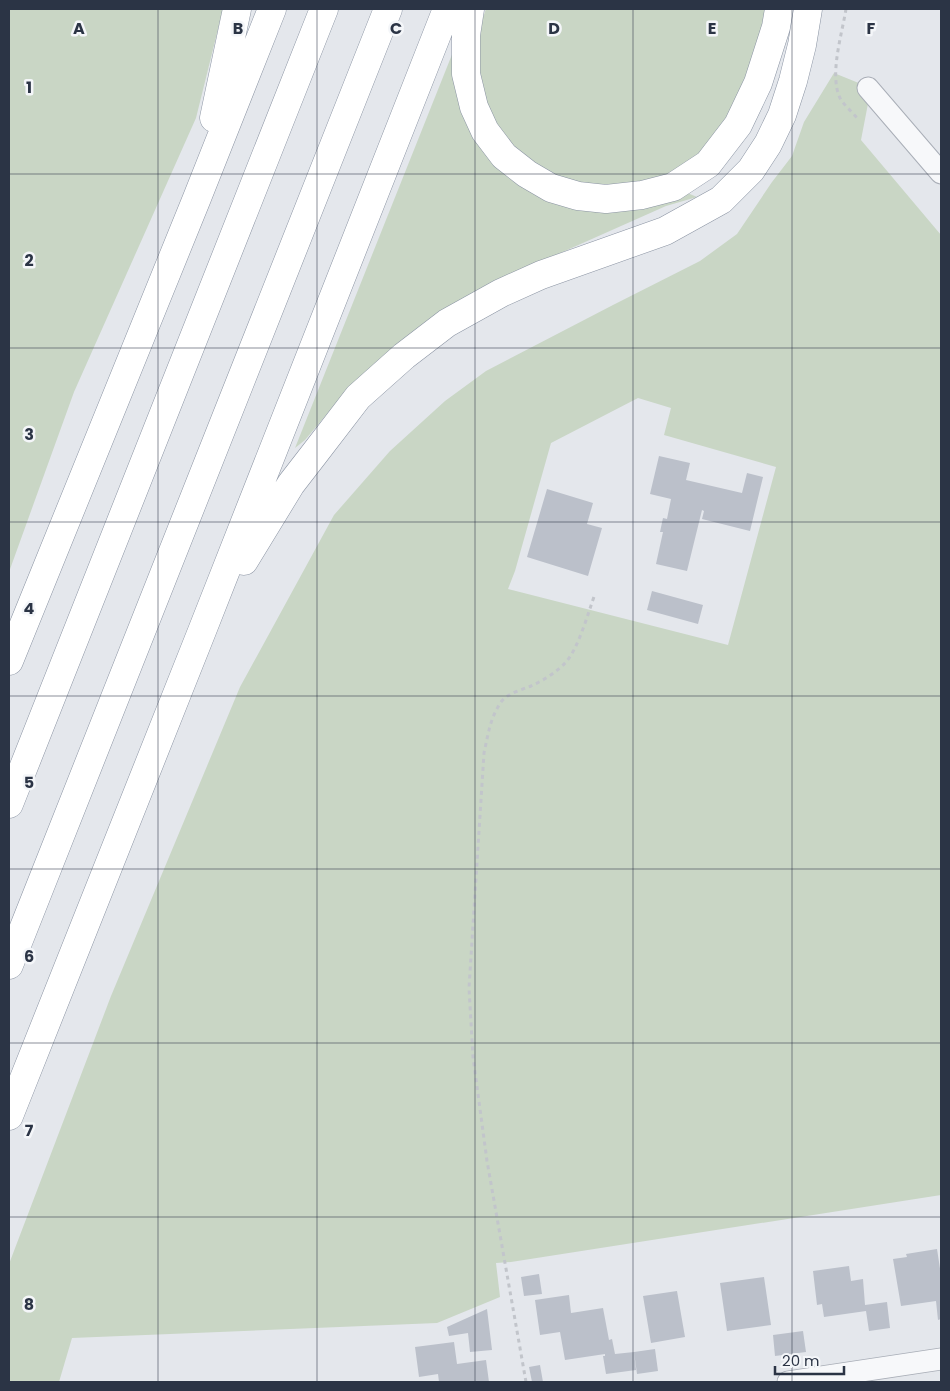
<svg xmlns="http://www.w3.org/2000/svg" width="950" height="1391" font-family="Poppins,sans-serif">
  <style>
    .green { fill: #c9d6c5; fill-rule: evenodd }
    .building { fill: #bbc0ca }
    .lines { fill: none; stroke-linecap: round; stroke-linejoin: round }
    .minor-casing { stroke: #a9aeb7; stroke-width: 23 }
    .motorway-casing { stroke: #8b94a3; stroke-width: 29 }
    .path { stroke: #c2c5cb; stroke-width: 3; stroke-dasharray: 4 4; stroke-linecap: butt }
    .minor { stroke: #f7f8fa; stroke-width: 21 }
    .motorway { stroke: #fff; stroke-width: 28 }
    .grid { fill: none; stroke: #2b3445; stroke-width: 1; stroke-opacity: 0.55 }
    .grid-label { font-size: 16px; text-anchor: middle; font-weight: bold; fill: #2b3445; stroke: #f4f6f9; stroke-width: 5; stroke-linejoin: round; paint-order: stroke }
  </style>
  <rect width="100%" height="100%" fill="#e4e7ec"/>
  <path class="green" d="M9 9H223L196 118 74 392 9 572Z
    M486 9H779L758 83 673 187 697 197 666 206 493 283 449 306 353 383 305 440 295 448 455 47 477 34Z
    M834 73 871 88 861 140 941 235V1195L511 1262 496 1263 500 1297 437 1323 72 1338 59 1382H9V1264L111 996 240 687 334 515 390 451 445 401 486 371 613 305 700 261 737 234 772 182 792 156 804 122ZM638 398 671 408 664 435 776 467 728 645 508 589 515 571 551 443Z"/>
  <path class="building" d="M659 456 690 463 686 480 742 493 747 473 763 477 750 531 702 519 704 511 702 510 687 571 656 564 663 532H660L663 518 667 519 671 499 650 494Z
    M547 489 593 503 587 524 602 528 588 576 527 557Z
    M652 591 703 605 698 624 647 610Z
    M937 1249 941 1275V1319L938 1320 936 1301 901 1306 893 1259 907 1257 906 1254Z
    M849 1266 851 1281 863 1279 865 1305 887 1302 890 1328 869 1331 866 1311 824 1317 822 1304 817 1305 813 1271Z
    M539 1274 542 1294 524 1296 521 1277Z
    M764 1277 771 1325 727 1331 720 1283Z
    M677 1291 685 1337 651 1343 643 1296Z
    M569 1295 571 1313 603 1308 609 1340 612 1339 615 1354 634 1352 636 1370 606 1374 603 1356H605V1354L565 1360 560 1332 540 1335 535 1300Z
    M487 1309 492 1350 470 1352 468 1333 449 1336 447 1327Z
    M803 1331 806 1352 775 1356 773 1335Z
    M454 1342 457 1364 486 1360 489 1382H439L438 1374 419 1377 415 1347Z
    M655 1349 658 1371 637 1374 634 1352Z
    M540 1365 543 1382H532L529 1367Z"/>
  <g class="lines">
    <defs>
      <path id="minor" d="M868 88 941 173
        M788 1382 941 1359"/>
      <path id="motorway" d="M470 9 466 35V74L474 107 485 131 504 156 527 174 551 188 578 196 606 199 642 195 673 187 708 164 738 125 758 83 776 27 779 9
        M214 118 237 9
        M244 561 291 484 315 453 358 397 404 356 447 323 501 293 541 275 665 231 721 200 751 170 768 144 782 115 793 81 802 45 808 9
        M9 661 197 198 272 9
        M9 804 324 9
        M9 965 388 9
        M9 1116 202 631 447 9"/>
    </defs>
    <use href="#minor" class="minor-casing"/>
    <use href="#motorway" class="motorway-casing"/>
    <path class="path" d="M846 9C842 34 829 75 840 98 844 105 852 112 858 119
      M526 1382 487 1161 473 1057 469 988 484 753C488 735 490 718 501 702 508 693 521 690 531 686 544 680 557 672 566 662 579 647 588 613 595 594"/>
    <use href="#minor" class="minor"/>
    <use href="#motorway" class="motorway"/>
  </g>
  <path class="grid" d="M158 9V1382M317 9V1382M475 9V1382M633 9V1382M792 9V1382M9 174H941M9 348H941M9 522H941M9 696H941M9 869H941M9 1043H941M9 1217H941"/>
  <g class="grid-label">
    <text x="79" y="34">A</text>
    <text x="238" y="34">B</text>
    <text x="396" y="34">C</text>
    <text x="554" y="34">D</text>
    <text x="712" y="34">E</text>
    <text x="871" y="34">F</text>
    <text x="29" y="93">1</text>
    <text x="29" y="266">2</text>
    <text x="29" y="440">3</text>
    <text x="29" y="614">4</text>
    <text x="29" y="788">5</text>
    <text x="29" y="962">6</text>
    <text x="29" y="1136">7</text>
    <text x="29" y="1310">8</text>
  </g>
  <rect width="950" height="1391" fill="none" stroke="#2b3445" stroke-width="20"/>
  <path d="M775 1366v8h69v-8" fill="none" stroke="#2b3445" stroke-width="2.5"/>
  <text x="782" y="1366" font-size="15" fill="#2b3445" stroke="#f4f6f9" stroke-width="4" paint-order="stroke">20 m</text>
</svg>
